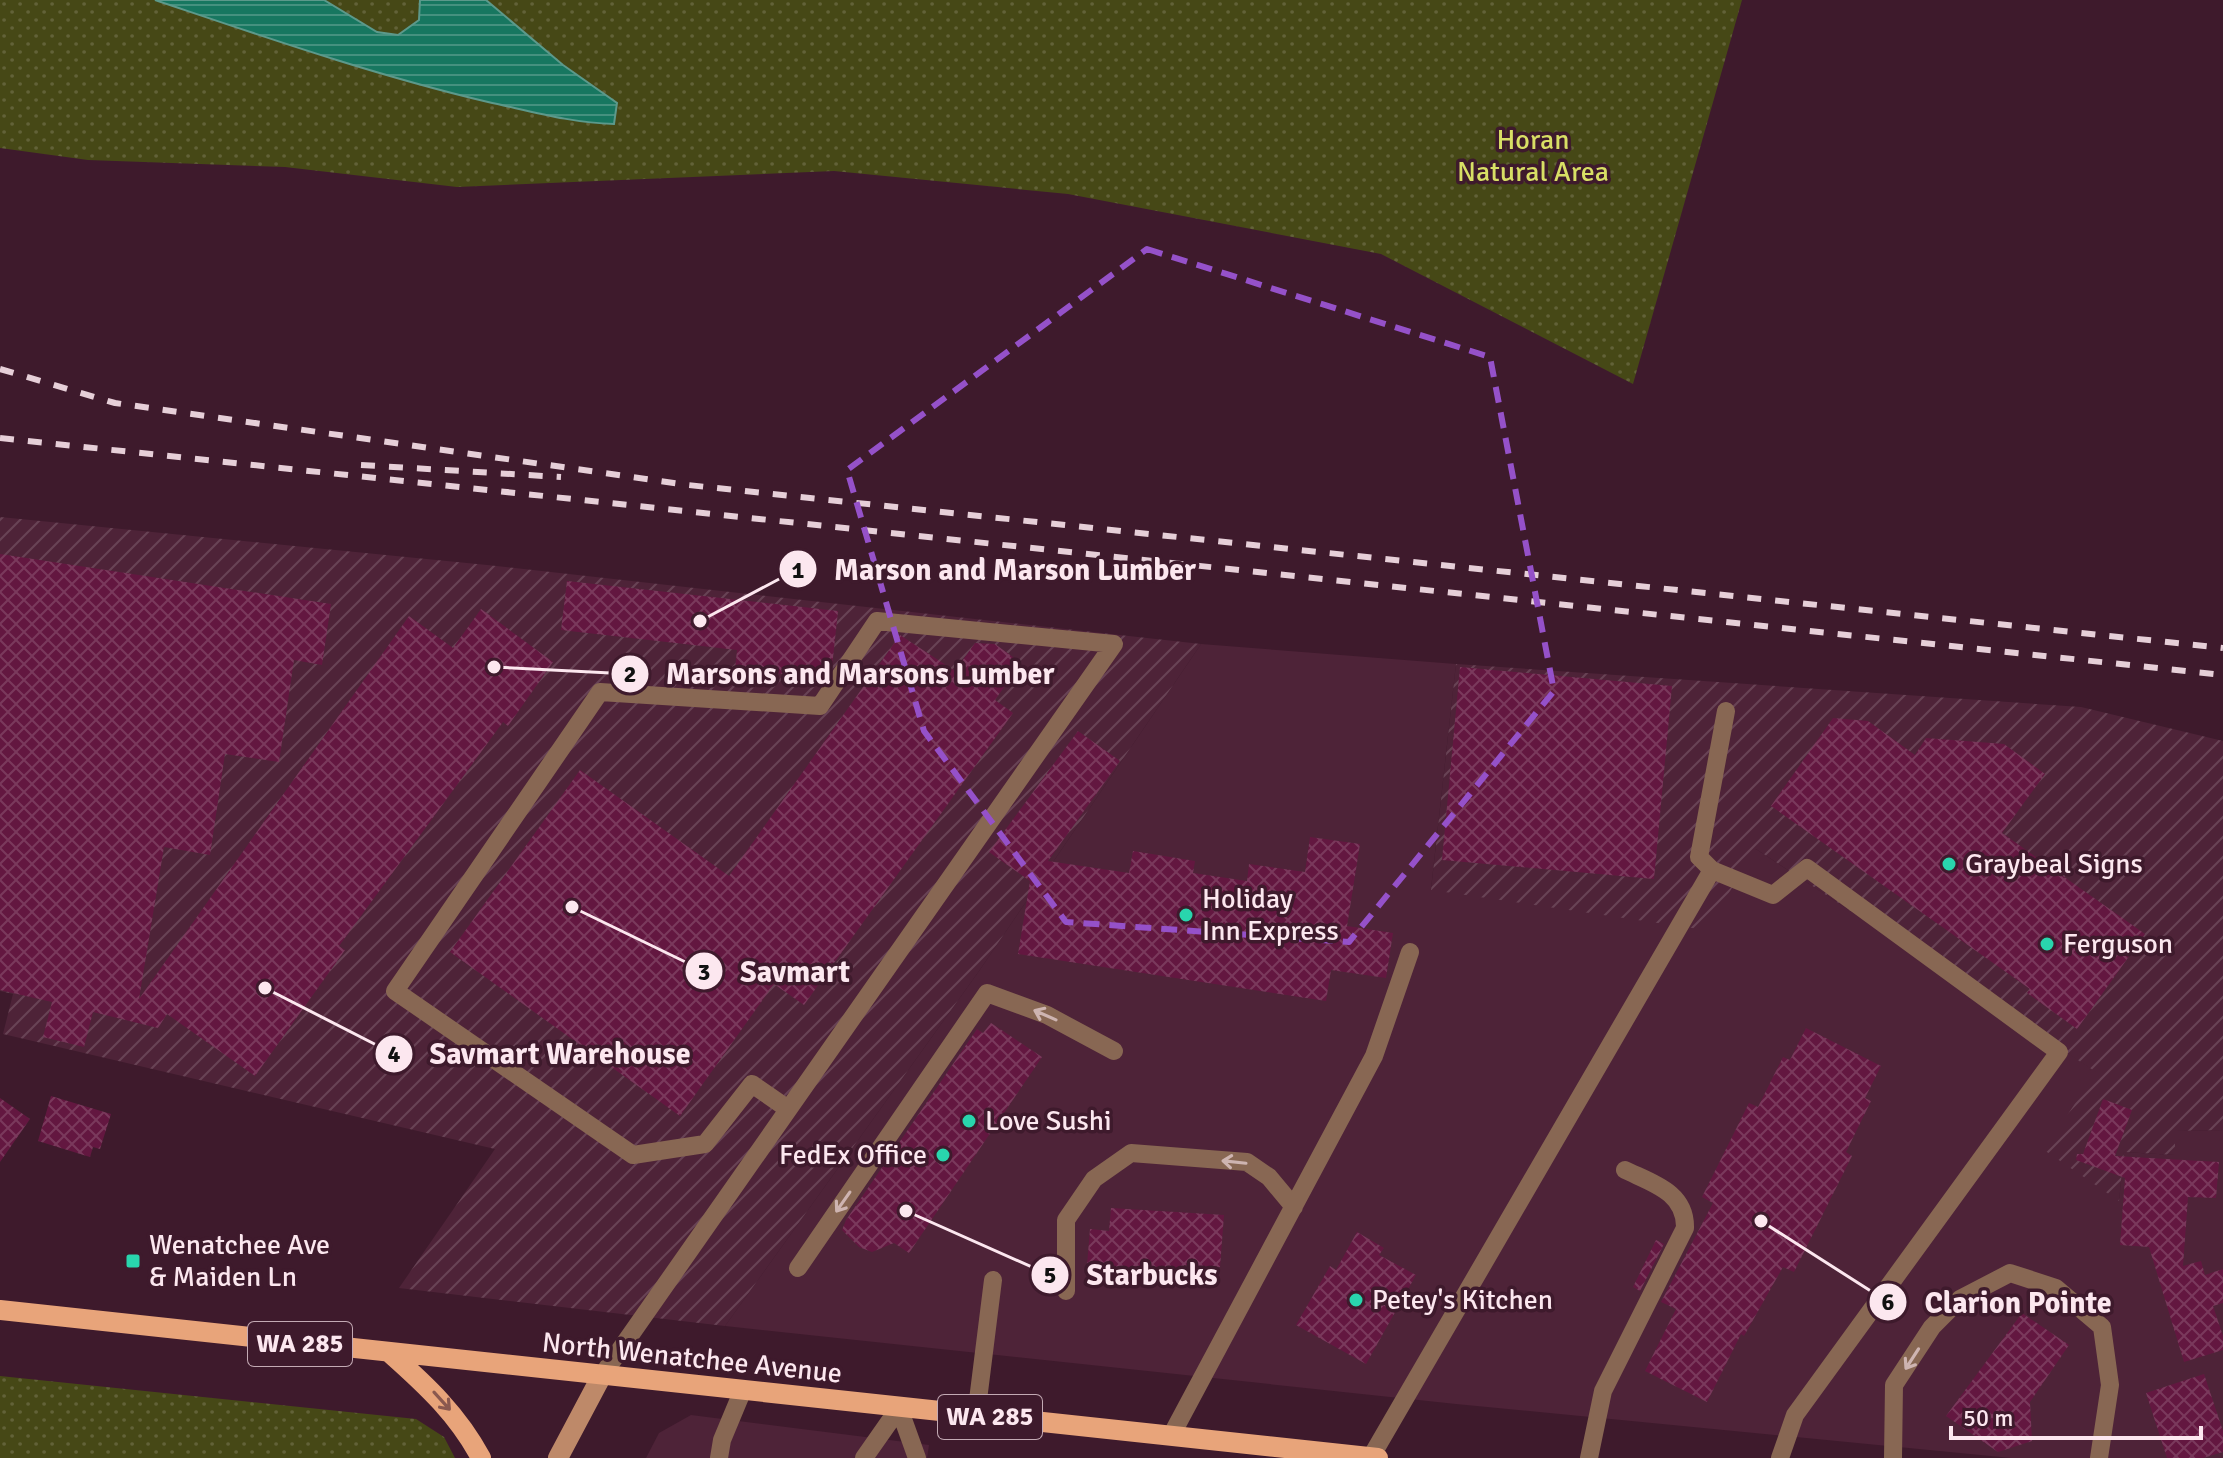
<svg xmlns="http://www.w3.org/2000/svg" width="2223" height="1458" font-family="Signika,sans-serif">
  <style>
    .built { fill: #4e2338 }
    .industrial { fill: url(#industrial-furrows) }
    .grass { fill: url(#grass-dots) }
    .water { fill: url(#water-rules); stroke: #5c998b; stroke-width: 2 }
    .building { fill: url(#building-cross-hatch) }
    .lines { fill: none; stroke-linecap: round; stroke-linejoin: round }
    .service { stroke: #886753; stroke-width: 18 }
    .secondary { stroke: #be8969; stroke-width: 20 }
    .primary { stroke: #e8a47a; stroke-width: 20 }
    .rail { stroke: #e6cfd8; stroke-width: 6; stroke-dasharray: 14 14; stroke-linecap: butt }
    .oneway { stroke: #ceb4b1 }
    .oneway2 { stroke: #8a584f }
    .marked { fill: none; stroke: #9551c9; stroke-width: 6; stroke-dasharray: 16 10; stroke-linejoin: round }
    .poi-dot { fill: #29d5ad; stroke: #3e1a2c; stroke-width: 3 }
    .labels { text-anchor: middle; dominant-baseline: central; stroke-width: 7; stroke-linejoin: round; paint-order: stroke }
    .shield { fill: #3e1a2c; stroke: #c3aab4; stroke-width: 2 }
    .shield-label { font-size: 26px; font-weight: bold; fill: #fce7ef }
    .park-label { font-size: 28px; fill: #d8df65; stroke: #3e1a2c }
    .poi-label { font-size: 28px; fill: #fce7ef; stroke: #3e1a2c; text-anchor: start }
    .street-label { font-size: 28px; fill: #fce7ef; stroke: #3e1a2c }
    .leader { fill: none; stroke: #fce7ef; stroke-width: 3 }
    .callout-dot { fill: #fce7ef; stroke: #3e1a2c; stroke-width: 3 }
    .mark-label { font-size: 24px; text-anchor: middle; font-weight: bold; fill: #111 }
    .callout-label { font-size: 30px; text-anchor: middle; font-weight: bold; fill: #fce7ef; stroke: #3e1a2c; stroke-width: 7; stroke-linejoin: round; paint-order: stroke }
  </style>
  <defs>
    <pattern id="industrial-furrows" width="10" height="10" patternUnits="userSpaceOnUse" patternTransform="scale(2)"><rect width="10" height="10" fill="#4e2338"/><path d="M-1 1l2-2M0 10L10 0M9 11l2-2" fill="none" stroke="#684355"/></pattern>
    <pattern id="grass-dots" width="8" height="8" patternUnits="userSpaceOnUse" patternTransform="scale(2)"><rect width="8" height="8" fill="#464816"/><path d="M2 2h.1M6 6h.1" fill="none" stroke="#626238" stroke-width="1.8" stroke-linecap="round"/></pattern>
    <pattern id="water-rules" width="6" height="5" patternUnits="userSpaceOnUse" patternTransform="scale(2)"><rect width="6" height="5" fill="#177760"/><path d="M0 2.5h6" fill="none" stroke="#45917f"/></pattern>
    <pattern id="building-cross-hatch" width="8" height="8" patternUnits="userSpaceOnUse" patternTransform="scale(2)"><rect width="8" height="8" fill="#631740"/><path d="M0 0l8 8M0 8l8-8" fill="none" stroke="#7a395c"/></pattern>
  </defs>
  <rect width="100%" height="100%" fill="#3e1a2c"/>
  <path class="built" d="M1201 644 1456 664 1431 889 1756 849 2097 1072 2119 1200 2124 1152 2175 1155 2174 1131 2223 1130V1458H2011L1456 1404 725 1326 979 971Z
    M691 1415 929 1445 927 1458H646L659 1433Z"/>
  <path class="industrial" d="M0 517 487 565 1201 644 979 971 725 1326 399 1288 495 1149 3 1034 13 994 0 991Z
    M1456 664 2081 707 2223 741V1130L2175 1131V1155L2124 1152 2119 1201 2044 1150 2096 1072 1756 849 1706 930 1431 890Z"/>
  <path class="grass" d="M0 0H1742L1633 384 1381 254 1068 194 834 171 457 187 285 167 88 160 0 148Z
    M0 1376 416 1419 444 1437 455 1458H0Z"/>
  <path class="water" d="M155 0H324L377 32 398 35 419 20 420 0H486L563 65 617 103 614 124C571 123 530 111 488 102 374 75 265 37 155 0Z"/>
  <path class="building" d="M0 554 331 604 322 665 294 660 279 762 225 754 210 855 164 847 139 999 409 616 453 648 481 609 553 662 508 726 503 722 339 946 345 950 255 1076 167 1014 158 1028 93 1012 84 1047 43 1037 52 1002 0 990Z
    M567 581 838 611 832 667 824 678 735 669 737 650 561 630Z
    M900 635 955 671 975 643 995 644 1021 663 995 700 1013 713 804 1005 774 984 680 1116 450 952 580 770 729 876Z
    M1460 667 1672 686 1654 879 1442 860Z
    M1833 718 1868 721 1915 755 1926 738 2004 744 2045 774 2002 833 2145 934 2077 1029 2027 993 2030 989 1771 806Z
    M1078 731 1120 761 1048 861 1129 873 1133 851 1195 861 1193 873 1247 881 1249 864 1305 872 1310 837 1360 844 1347 926 1393 933 1386 978 1331 970 1326 1001 1018 954 1030 881 989 852Z
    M991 1023 1042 1057 909 1253 894 1243 872 1252 859 1247 842 1230 846 1220 977 1029 983 1033Z
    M1806 1028 1881 1066 1865 1098 1871 1101 1846 1152 1852 1156 1794 1272 1783 1267 1744 1336 1741 1334 1707 1402 1645 1371 1676 1309 1661 1302 1713 1203 1702 1197 1749 1103 1758 1107 1783 1057 1790 1060Z
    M51 1096 111 1114 100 1149 93 1147 90 1157 38 1141Z
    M0 1098 30 1119 0 1162Z
    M2103 1099 2132 1110 2115 1156 2219 1162 2216 1198 2188 1197 2183 1266 2201 1261 2205 1275 2223 1269V1303L2213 1306 2223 1336V1350L2184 1362 2149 1247 2120 1245 2125 1178 2076 1160 2077 1154H2083Z
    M1111 1208 1224 1215 1220 1267 1184 1265 1182 1273 1087 1265 1090 1229 1109 1231Z
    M1357 1232 1384 1248 1379 1255 1416 1275 1366 1364 1296 1325 1330 1266 1336 1270Z
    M1656 1240 1664 1244 1640 1291 1633 1287Z
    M2022 1313 2069 1345 2030 1402 2032 1441 1998 1452 1946 1416Z
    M2204 1374 2223 1431V1452L2203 1458H2167L2146 1393Z"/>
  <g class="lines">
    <path class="service" d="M1726 711 1699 857 1712 870 1773 895 1807 868 2059 1052 1795 1415 1780 1458
      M798 1268 987 993 1047 1015 1114 1051
      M1066 1291V1220L1094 1179 1131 1153 1247 1162 1269 1177 1294 1207
      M601 1377 1114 644 877 621 820 706 600 692 395 991 633 1155 705 1144 752 1084 788 1109
      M899 1408 917 1458
      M976 1416 993 1280
      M1171 1436 1374 1056 1410 952
      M1371 1457 1712 870
      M719 1458 722 1440 742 1392
      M864 1458 899 1408
      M1589 1458 1603 1391 1685 1228C1686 1192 1652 1183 1625 1170
      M1893 1458 1894 1385 1932 1327 1960 1299 2010 1273 2056 1288 2102 1327 2110 1385 2099 1458"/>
    <path class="secondary" d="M558 1458 601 1377"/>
    <path class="primary" d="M0 1310 1378 1458
      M391 1354C427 1386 458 1415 481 1458"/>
    <path class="rail" d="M0 369 115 403 688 485 2223 648
      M0 438 2223 675
      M361 465 561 477"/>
  </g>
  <defs><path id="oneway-shaft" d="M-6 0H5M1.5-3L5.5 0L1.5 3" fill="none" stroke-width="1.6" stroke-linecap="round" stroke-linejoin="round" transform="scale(2)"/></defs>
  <g class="oneway">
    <use href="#oneway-shaft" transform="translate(1045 1015) rotate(-156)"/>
    <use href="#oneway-shaft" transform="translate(1234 1162) rotate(-174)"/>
    <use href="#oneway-shaft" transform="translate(843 1202) rotate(125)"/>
    <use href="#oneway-shaft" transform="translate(1912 1359) rotate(123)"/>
  </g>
  <use class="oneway2" href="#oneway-shaft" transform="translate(442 1401) rotate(48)"/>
  <path class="marked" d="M1147 249 1490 357 1554 691 1349 942 1066 922 924 731 847 470Z"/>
  <g class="poi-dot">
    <circle cx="1949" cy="864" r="8"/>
    <circle cx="1186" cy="915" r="8"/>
    <circle cx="2047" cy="944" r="8"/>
    <circle cx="969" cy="1121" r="8"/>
    <circle cx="943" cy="1155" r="8"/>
    <rect x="125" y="1253" width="16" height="16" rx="4"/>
    <circle cx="1356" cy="1300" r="8"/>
  </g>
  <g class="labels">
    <g class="shield">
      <rect x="248" y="1322" width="104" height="44" rx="6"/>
      <rect x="938" y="1395" width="104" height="44" rx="6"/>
    </g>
    <g class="shield-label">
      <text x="300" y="1344">WA 285</text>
      <text x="990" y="1417">WA 285</text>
    </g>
    <g class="park-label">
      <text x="1533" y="140">Horan<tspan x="1533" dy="32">Natural Area</tspan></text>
    </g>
    <g class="poi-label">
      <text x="1965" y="864">Graybeal Signs</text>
      <text x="1202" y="899">Holiday<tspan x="1202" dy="32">Inn Express</tspan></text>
      <text x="2063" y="944">Ferguson</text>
      <text x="985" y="1121">Love Sushi</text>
      <text x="927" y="1155" text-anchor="end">FedEx Office</text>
      <text x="149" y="1245">Wenatchee Ave<tspan x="149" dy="32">&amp; Maiden Ln</tspan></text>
      <text x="1372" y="1300">Petey's Kitchen</text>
    </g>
    <g class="street-label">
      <text transform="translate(692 1358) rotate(6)">North Wenatchee Avenue</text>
    </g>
  </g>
  <path class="leader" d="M700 621L798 569M494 667L630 674M572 907L704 971M265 988L394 1054M906 1211L1050 1275M1761 1221L1888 1302"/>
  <g class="callout-dot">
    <circle cx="700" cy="621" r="8"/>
    <circle cx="494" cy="667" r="8"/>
    <circle cx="572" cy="907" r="8"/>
    <circle cx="265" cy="988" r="8"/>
    <circle cx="906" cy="1211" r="8"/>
    <circle cx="1761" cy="1221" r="8"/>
    <circle cx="798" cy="569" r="20"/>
    <circle cx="630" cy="674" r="20"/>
    <circle cx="704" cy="971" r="20"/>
    <circle cx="394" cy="1054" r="20"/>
    <circle cx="1050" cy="1275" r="20"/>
    <circle cx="1888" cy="1302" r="20"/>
  </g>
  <g class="mark-label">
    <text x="798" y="578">1</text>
    <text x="630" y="682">2</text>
    <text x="704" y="980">3</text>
    <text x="394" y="1062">4</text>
    <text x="1050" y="1283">5</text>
    <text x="1888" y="1310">6</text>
  </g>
  <g class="callout-label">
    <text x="1015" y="580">Marson and Marson Lumber</text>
    <text x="860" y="684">Marsons and Marsons Lumber</text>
    <text x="795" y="982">Savmart</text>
    <text x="560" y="1064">Savmart Warehouse</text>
    <text x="1152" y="1285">Starbucks</text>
    <text x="2018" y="1313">Clarion Pointe</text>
  </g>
  <path d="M1951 1426v12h250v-12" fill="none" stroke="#fce7ef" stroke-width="4"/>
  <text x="1963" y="1426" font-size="24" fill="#fce7ef" stroke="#3e1a2c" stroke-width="6" paint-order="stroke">50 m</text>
</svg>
